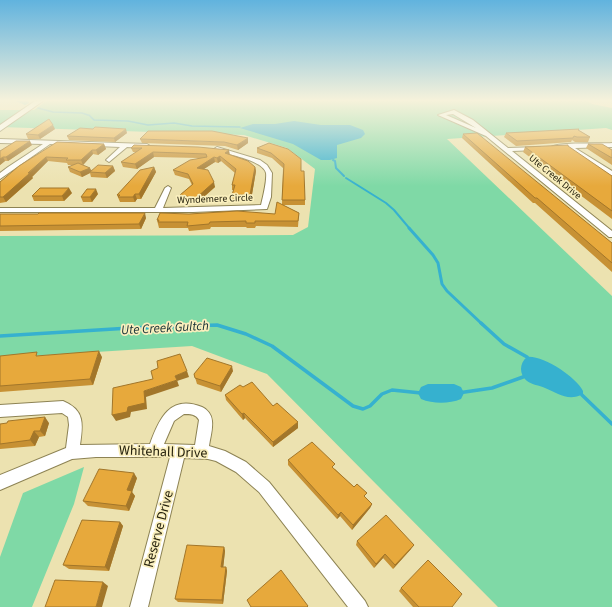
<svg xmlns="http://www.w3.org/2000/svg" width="612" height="607" font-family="'Source Sans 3',sans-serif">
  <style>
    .green { fill: #7fd9a6 }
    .water { fill: #36b1cf }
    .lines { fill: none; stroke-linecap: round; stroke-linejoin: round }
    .stream-far3 { stroke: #36b1cf; stroke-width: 1.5 }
    .stream-far2 { stroke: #36b1cf; stroke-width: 2 }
    .stream-far1 { stroke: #36b1cf; stroke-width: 3 }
    .stream { stroke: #36b1cf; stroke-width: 3.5 }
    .river { fill: #36b1cf; fill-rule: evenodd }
    .minor-casing { stroke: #8d8354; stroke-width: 2 }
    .secondary-casing { stroke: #8d8354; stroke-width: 2 }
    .minor { fill: #fff; fill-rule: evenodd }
    .secondary { fill: #fff; fill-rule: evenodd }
    .wall { fill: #c79134 }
    .shaded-wall { fill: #a2762a }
    .building { fill: #e7a93c; stroke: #a2762a }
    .labels { text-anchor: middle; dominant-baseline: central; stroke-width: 3.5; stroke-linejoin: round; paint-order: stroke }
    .far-street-label { font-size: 10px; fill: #26220e; stroke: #faefbd }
    .water-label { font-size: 13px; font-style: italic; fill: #142e35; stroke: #faefbd }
    .near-street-label { font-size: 14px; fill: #26220e; stroke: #faefbd }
  </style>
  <rect width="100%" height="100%" fill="#ece2b0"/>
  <path class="green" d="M46 101H587L592 104 612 108V130L606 128 447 139 612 296V607H498L267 374 192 346 0 358V236L293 235 308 227 315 169 287 148 244 135 0 127V110H34Z
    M84 467 74 504 32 607H0V557L23 493Z"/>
  <path class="water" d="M294 121 321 125H350L363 130 365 134 361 138 337 145V158L330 160H321L293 144 240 128 253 124H275Z
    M527 357C543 355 576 377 583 391V394C568 402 558 393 545 388 539 385 532 385 527 381 519 375 519 363 527 357Z"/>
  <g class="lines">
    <path class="stream-far3" d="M38 108 53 112 82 113 88 115
      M89 115 94 120 128 121 148 125 174 123 192 126 240 127"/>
    <path class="stream-far2" d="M333 160 335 161 336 168 344 176
      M346 178 386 203 394 210 410 229"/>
    <path class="stream-far1" d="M409 228 433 255 438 263 442 284 447 291 482 324"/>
    <path class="stream" d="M481 323 504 344 527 357
      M0 336 130 328 217 325 246 334 272 346 353 406 363 409 370 406 382 394 392 390 421 393
      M458 393 492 388 523 377
      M582 395 612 424"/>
    <path class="river" d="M16 101H28L29 103 25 105Z
      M428 384H454L461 387 464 393 461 399C449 404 433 404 421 399L418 393 421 387Z"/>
    <defs>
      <path id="minor" d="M454 110 473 120 508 148 540 147V149L538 150 512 151 612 231V237H609L486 136 438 115ZM453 114 476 128 446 115Z
        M0 139 147 144 150 146 147 148 127 147 109 162 106 160 107 159 120 147 50 144 0 179V173L8 167 43 144 0 143Z
        M612 143V147L575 148 612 171V176L568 148 554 149 551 147C558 142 601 144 612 143Z
        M217 147 260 160 267 165 272 173 271 197 267 209 193 212H0V208H155L165 188 168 186 171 188 163 208 261 205C263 197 267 181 266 173 263 160 226 154 215 150L214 149Z
        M63 401C85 410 83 424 80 445L150 444C159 419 170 394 202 407 207 409 212 415 212 421 213 429 210 438 209 446L225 451 246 462 269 482 365 601 368 607H348L259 492 236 472 216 461 208 459 184 458 148 607H130L170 457H96L72 459 0 490V475L66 448 69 425 68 417 62 413 0 417V405ZM184 414C190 414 196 414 199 420L195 445 164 444 174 421Z"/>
      <path id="secondary" d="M35 101H43L0 131V125Z"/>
    </defs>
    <use href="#minor" class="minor-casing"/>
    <use href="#secondary" class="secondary-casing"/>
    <use href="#minor" class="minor"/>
    <use href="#secondary" class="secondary"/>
  </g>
  <path class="wall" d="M55 129 40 139H28L26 134Z
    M93 129 127 133 115 142 69 140 67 136Z
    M579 130 590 137 588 142H575L572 140 571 142 516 146 504 137 506 133Z
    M463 134 612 243V272L535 203H533L462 138Z
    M140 139 248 143 238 150 225 146 142 143Z
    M57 142 104 144 106 149 98 155 93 154 83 165 91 170 113 166 115 171 107 178 91 177 90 173 82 177 70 172 68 167 74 165H68L67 163 48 161 32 177 33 178 6 202 0 203V182Z
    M269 143 301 171 305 200V205H283L299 213 298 227 256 226 255 228H247L246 227H211L210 229 189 231 188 228H159L157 220 189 214H275L282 204 283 168 272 158 257 153V148Z
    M588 144 612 150V165L586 148Z
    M32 145 8 161H5L0 165V151Z
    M134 145 230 155 255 167 256 171 251 200H233L232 195 234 190H232V185L235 173 221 161 218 163 215 162 203 169 215 187 197 203 181 200 180 195 192 185 189 179 175 175 173 170 199 158 154 157 137 169 123 167 121 162 136 152H133L131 148Z
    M525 147H568L612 176V219L523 152Z
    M154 167 156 172 141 199H137L135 202H120L117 195Z
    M72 193 64 201H34L32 196Z
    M98 194 92 202H83L81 197Z
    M0 214 146 218 141 229 0 231Z
    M0 356H40L102 357 93 385 0 392Z
    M233 371 221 392 197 384 194 374Z
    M225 395 273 406 298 422V428L273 447 245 418 243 420 226 400Z
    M49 423 45 436 39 437 35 446 0 449V424Z
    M288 460 335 469 372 504 370 508 352 530 340 516 337 519 288 465Z
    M137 478 132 492 135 496 129 511 88 506 83 501Z
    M120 522 123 526 109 571 69 569 63 565Z
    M357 541 411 549 393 569 383 558 374 568 356 545Z
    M224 547 225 551 223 567H226L227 571 223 604 178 602 175 599Z
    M401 588 452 607H413L399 591Z"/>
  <path class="shaded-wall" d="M53 125 55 129 40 139 38 135Z
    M126 129 127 133 115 142 114 138Z
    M248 138V143L238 150 237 145Z
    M30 141 32 145 8 161 6 157Z
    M104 144 106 149 98 155 96 150Z
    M92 150 93 154 83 165 81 160Z
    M229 150 230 155 225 153Z
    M153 152 154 157 137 169 135 164Z
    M220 156 221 161 218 163 217 158Z
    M3 157 5 161 0 165V159Z
    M46 157 48 161 32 177 33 178 6 202 3 197Z
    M214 157 215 162 198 173 197 168Z
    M113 166 115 171 107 178 105 173Z
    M154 167 156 172 141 199 139 194Z
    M255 167 256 171 251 200 250 195Z
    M90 168 92 172H90V173L82 177 80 172Z
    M214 182 215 187 197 203 196 198Z
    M69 188 72 193 64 201 62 196Z
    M96 189 98 194 92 202 90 197Z
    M135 194 137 199 135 202 133 197Z
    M145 213 146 218 141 229 139 224Z
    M99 351 102 357 93 385 90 379Z
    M232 366 233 371 221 392 220 386Z
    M187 371 189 377 177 381 175 376Z
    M177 380 179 386 146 397 147 409 131 412 130 417 116 421 112 415 144 391Z
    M244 413 245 418 243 420 242 414Z
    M45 417 49 423 45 436 40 431Z
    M298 422V428L273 447V442Z
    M34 431 39 437 35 446 30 440Z
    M134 473 137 478 132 492 135 496 129 511 126 506 127 490Z
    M372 504 370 508 352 530 353 525Z
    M341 512 340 516 337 519 338 515Z
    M120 522 123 526 109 571 105 567Z
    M414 545 411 549 393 569 395 565Z
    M224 547 225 551 223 570 221 567Z
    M385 554 383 558 374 568 376 564Z
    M226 567 227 571 223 604 222 600Z
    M103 582 108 586 102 607H96Z"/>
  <path class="building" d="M49 119 53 125 38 135 26 134Z
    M95 127 126 129 114 138 67 136 80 128 93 129Z
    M579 129 578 130 590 137H577L574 136 573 138 517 141 506 133Z
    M148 131H212L248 138 237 145 224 142 140 139Z
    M477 133 612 243V263L537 198H535L463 134Z
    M16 141H30L6 157H3L0 159V151Z
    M57 142 104 144 96 150H92L81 160H66L68 158 46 157 28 173H30L3 197H0V182L19 166Z
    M269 143 288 149 301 159V171H304L305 200H282L284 164 271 153 257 148Z
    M588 144H602L612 150V158Z
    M134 145 198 147 229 150 225 153 248 161 255 167 250 195H232L235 185H232L236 169 220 156 217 158 214 157 197 168 208 170 214 182 196 198 180 195 193 184 188 174 173 170 190 160 207 157 206 154 153 152 135 164 121 162 142 148H131Z
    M568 145V146L612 176V211L525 147Z
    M78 163 90 168 80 172 68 167Z
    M98 165 113 166 105 173 90 172Z
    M154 167 139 194H135L133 197H118L120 195H117L140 170Z
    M40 188H69L62 196H32Z
    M87 189H96L90 197H81Z
    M277 202 299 213 298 221H255V223H246V221L210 222 209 224 187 226 188 222H158L159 220H157L160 213 189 214 237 211 275 214Z
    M39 213H145L139 224 0 226V214H38Z
    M99 351 90 379 0 386V356L37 352 36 356Z
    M180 354 187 371 175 376 177 380 144 391 145 403 128 407 127 412 112 415 113 388 153 379 151 371 158 368 157 361Z
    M207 358 232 366 220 386 195 378 194 374Z
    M252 382 273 406 277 403 298 422 273 442 244 413 242 414 225 395 240 385 243 387Z
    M45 417 40 431H34L30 440 0 444V424L7 423 8 421Z
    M312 442 335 464 332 467 354 487 357 484 367 493 364 496 372 504 353 525 341 512 338 515 288 460Z
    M99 469 134 473 127 490 132 491 126 506 83 501Z
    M386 515 414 545 395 565 385 554 376 564 357 541Z
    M82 520 120 522 105 567 63 565Z
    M187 545 224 547 221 567H226L222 600 175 599Z
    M428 560 462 594 452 607H419L401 588Z
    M281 570 308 606 307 607H251L247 600Z
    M55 580 103 582 96 607H45Z"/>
  <linearGradient id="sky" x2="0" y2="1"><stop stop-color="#61b3de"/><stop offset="0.54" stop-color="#f6f2db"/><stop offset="1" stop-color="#f6f2db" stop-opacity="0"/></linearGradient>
  <rect width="612" height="186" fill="url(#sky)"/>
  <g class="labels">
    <g class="far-street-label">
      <text transform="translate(555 177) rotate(39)">Ute Creek Drive</text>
      <text transform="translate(215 199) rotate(-2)">Wyndemere Circle</text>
    </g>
    <g class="water-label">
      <text transform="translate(165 328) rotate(-3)">Ute Creek Gultch</text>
    </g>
    <g class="near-street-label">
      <text transform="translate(163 452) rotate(2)">Whitehall Drive</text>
      <text transform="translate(159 529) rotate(-75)">Reserve Drive</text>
    </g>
  </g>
</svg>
